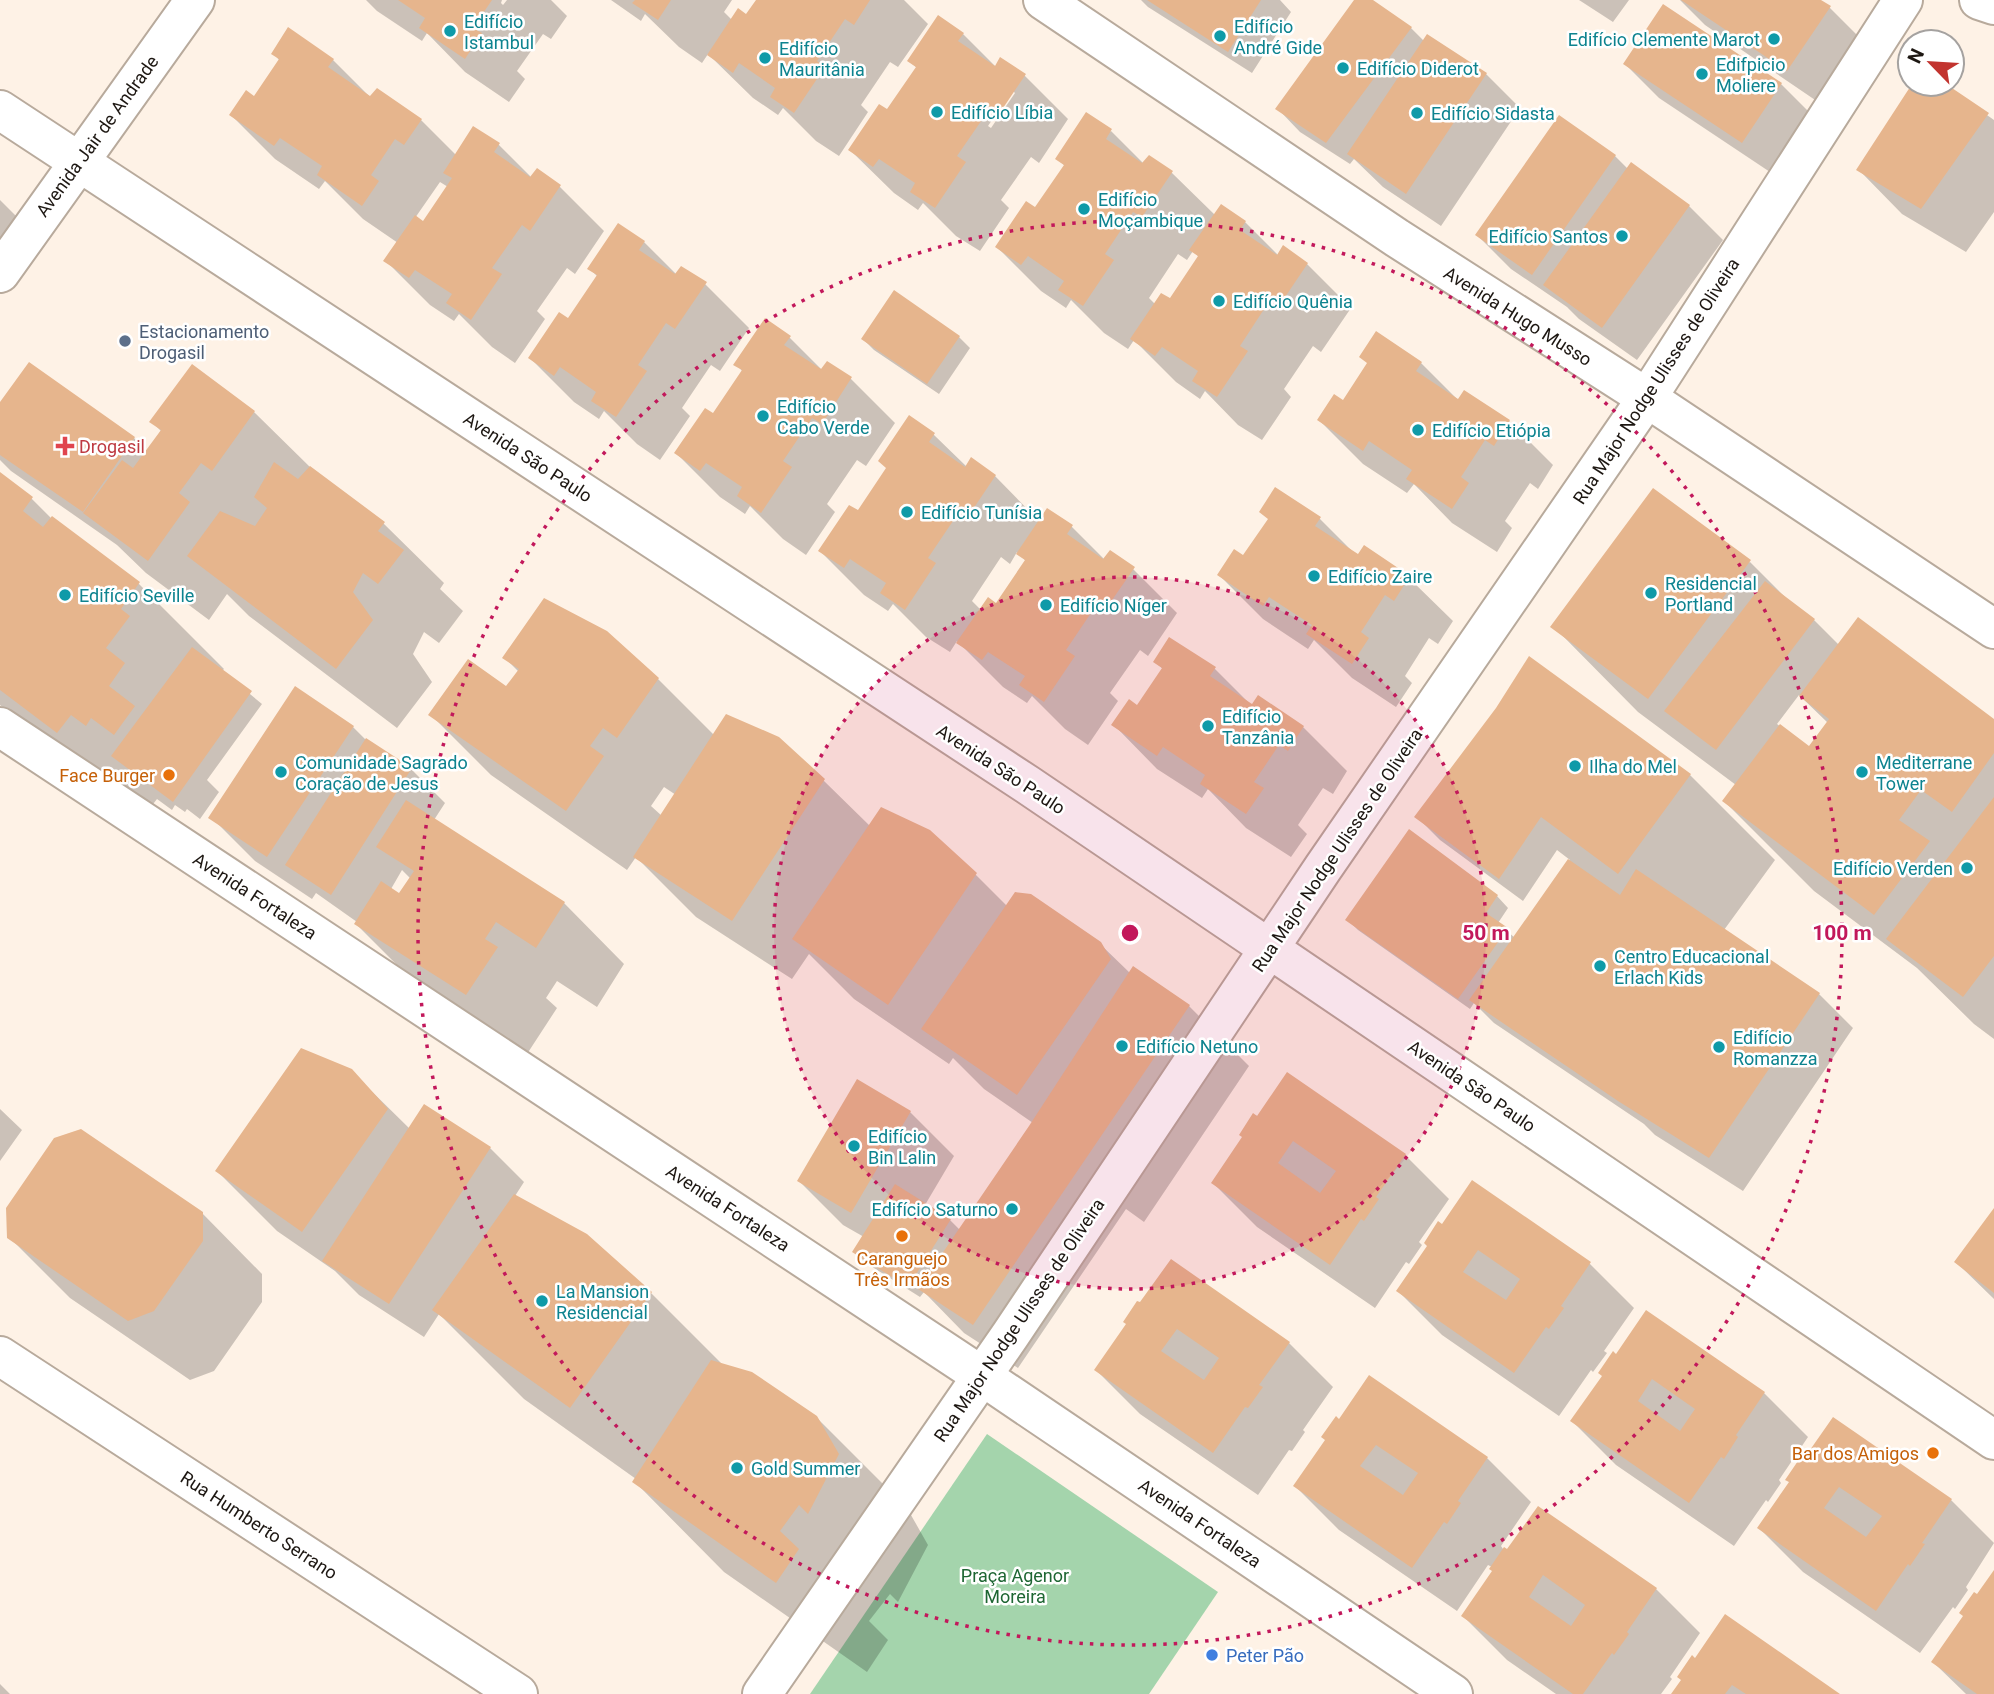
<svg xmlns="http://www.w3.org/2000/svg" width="1994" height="1694" font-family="Roboto,sans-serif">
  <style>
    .green { fill: #a4d4ac }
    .shadow { fill: #0003; fill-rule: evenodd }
    .building { fill: #e6b58d; fill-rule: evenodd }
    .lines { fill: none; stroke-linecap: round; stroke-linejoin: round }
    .minor-casing { stroke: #b8aa9c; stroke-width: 42 }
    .secondary-casing { stroke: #b8aa9c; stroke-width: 42 }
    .minor { stroke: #fff; stroke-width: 38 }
    .secondary { stroke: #fff; stroke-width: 38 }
    .ring { fill: none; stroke: #c2185b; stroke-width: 3.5; stroke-dasharray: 3.5 7 }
    .culture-dot { fill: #0f9aa8; stroke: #fff; stroke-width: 2.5 }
    .service-dot { fill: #5c6f8a; stroke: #fff; stroke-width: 2.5 }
    .health-dot { fill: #e0444e; stroke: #fff; stroke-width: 2.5 }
    .food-dot { fill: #e8710a; stroke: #fff; stroke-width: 2.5 }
    .shop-dot { fill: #3f7fe0; stroke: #fff; stroke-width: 2.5 }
    .labels { text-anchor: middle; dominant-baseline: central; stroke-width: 5; stroke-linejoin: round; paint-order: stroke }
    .culture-label { font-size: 18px; fill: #0d838f; stroke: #fff; text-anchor: start }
    .street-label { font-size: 18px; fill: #1d1712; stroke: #fff }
    .service-label { font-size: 18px; fill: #4e5e75; stroke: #fff; text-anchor: start }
    .health-label { font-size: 18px; fill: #be3a42; stroke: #fff; text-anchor: start }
    .food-label { font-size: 18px; fill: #c56008; stroke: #fff; text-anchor: end }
    .park-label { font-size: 18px; fill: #1e6633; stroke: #fff }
    .shop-label { font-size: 18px; fill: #366cbe; stroke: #fff; text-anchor: start }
    .centre { fill: #c2185b; stroke: #fff; stroke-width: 3.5 }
    .ring-label { font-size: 21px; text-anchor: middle; font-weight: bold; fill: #c2185b; stroke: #fff; stroke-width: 5; stroke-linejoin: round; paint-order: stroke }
  </style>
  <rect width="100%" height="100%" fill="#fef2e6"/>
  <path class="green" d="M987 1434 1218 1592 1149 1694H810Z"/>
  <path class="shadow" d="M366 0H502L501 3 503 5 507 0H551L567 16 551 39 543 34 517 71 525 79 509 102 465 72 427 33 422 41 377 11Z
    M611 0H732L724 12 732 20 747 16 758 0H904L928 24 898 67 890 62 861 105 868 112 839 156 816 141 783 108 778 115 753 98 708 54 702 63 679 47 645 14 641 21Z
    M1141 0H1280L1291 12 1252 73 1148 7Z
    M1356 0H1370L1411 28 1424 41 1486 74 1520 108 1441 226 1383 187 1354 159 1350 164 1300 132 1278 109Z
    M1579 0H1629L1613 22Z
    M1680 0H1818L1830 8 1864 42 1821 104 1705 25Z
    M289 30 333 60 371 98 421 120 456 155 474 129 499 145 532 178 537 170 560 187 604 231 575 274 567 268 537 311 545 319 515 363 492 347 459 314 454 321 430 305 386 261 398 243 363 219 325 181 319 189 275 159 231 115 255 99 280 61 273 53ZM440 182 448 187 424 223 415 218Z
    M963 34 996 67 1024 75 1068 119 1039 163 1031 157 1001 200 1009 208 980 251 956 236 923 203 918 210 894 193 850 150 888 112 917 68 909 61ZM1012 90 1015 93 991 128 988 126Z
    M1625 64 1781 84 1815 118 1776 176 1659 98Z
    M1915 84H1943L1994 120V212L1966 252 1902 214 1859 170Z
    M1560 117 1615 156 1628 169 1689 206 1723 240 1637 360 1579 319 1567 307 1511 269 1477 235Z
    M1111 131 1144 164 1149 157 1172 173 1215 215 1221 206 1245 222 1278 255 1307 264 1351 308 1321 352 1313 346 1284 389 1291 397 1262 440 1238 425 1205 391 1200 399 1176 382 1134 340 1128 349 1104 333 1071 300 1066 308 1041 291 997 247 1035 209 1065 166 1057 158ZM1193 251 1199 257 1170 301 1155 304 1149 298 1178 254 1187 260Z
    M0 200 35 235 0 281Z
    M644 242 677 275 705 284 749 328 720 371 711 365 682 408 690 416 660 460 637 444 604 411 599 419 574 402 530 358 569 320 598 277 590 269Z
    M765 321 790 338 822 370 851 379 895 423 866 466 857 460 827 504 835 512 806 555 783 539 750 506 745 514 720 497 676 453 714 416 743 372 736 364Z
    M959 337 970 348 939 394 874 350 863 339Z
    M1421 363 1459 401 1509 421 1553 465 1538 489 1530 483 1505 521 1512 528 1497 552 1452 523 1414 484 1407 493 1363 464 1319 420 1344 402Z
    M29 364 134 438 147 451 161 431 152 422 192 366 254 412 311 468 383 523 444 583 440 589 463 611 439 643 424 632 413 654 432 682 397 728 249 616 227 594 209 620 146 573 117 545 11 471 0 460V405Z
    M933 434 967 467 995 476 1040 522 1048 511 1072 527 1105 560 1133 569 1177 613 1148 656 1140 650 1110 693 1118 701 1088 745 1065 729 1032 696 1027 703 1003 687 957 641 950 652 926 637 893 604 888 611 864 595 820 551ZM1017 552 1026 561 997 605 981 610 972 601 1001 557 1010 564Z
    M0 474 31 498 52 519 139 584 224 669 222 671 262 704 207 780 219 792 200 819 187 809 185 812 175 805 172 810 157 799 143 817 0 705Z
    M1276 489 1320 519 1358 557 1364 548 1409 578 1453 621 1438 644 1429 638 1405 676 1412 683 1396 707 1352 678 1314 640 1308 649 1263 619 1219 575 1243 557 1269 520Z
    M1750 562 1790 602 1814 620 1839 645 1994 721V1039L1974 1024 1917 968 1814 891 1724 801 1736 785 1638 712 1553 626ZM1799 695 1828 723 1810 748 1777 724Z
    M504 657 658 679 714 735 823 780 870 826 976 875 1007 906 1100 944 1130 973 1133 968 1189 1006 1249 1066 1144 1222 1126 1209 1018 1368 964 1333 924 1292 920 1297 866 1263 855 1252 864 1237 843 1225 799 1181 910 1112 954 1156 925 1205 950 1220 960 1230 1033 1123 984 1089 953 1058 949 1064 854 999 809 954 792 979 696 917 636 857 627 870 491 775 431 715 507 688 519 672ZM664 787 676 795 662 816 651 806Z
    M1155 662 1215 669 1253 707 1303 727 1347 771 1333 794 1323 788 1298 825 1307 834 1291 857 1246 828 1208 789 1202 798 1157 769 1114 725 1138 707 1163 669Z
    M353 727 367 741 411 769 445 803 434 820 564 903 624 964 597 1007 557 981 546 998 557 1008 527 1054 416 984 356 924 357 922 316 893 312 899 255 861 211 817ZM402 870 411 879 400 895 391 889Z
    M1690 775 1775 860 1724 930 1819 994 1853 1028 1743 1191 1655 1135 1644 1124 1494 1023 1474 1003 1470 1009 1358 930 1347 919 1497 896 1508 908 1498 923 1515 938 1570 860 1557 850 1523 901 1440 840 1417 817Z
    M351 1071 410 1129 425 1106 490 1148 524 1182 515 1196 651 1293 723 1365 816 1417 907 1508 928 1545 898 1602 890 1594 869 1621 888 1640 867 1672 724 1572 635 1482 636 1479 524 1399 439 1314 424 1337 359 1295 335 1271 277 1231 217 1171Z
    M0 1109 22 1130 0 1161Z
    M1254 1115 1405 1155 1449 1199 1419 1242 1422 1245 1409 1264 1406 1262 1375 1308 1257 1227 1213 1183 1244 1137Z
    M1473 1182 1590 1264 1634 1308 1604 1351 1607 1353 1593 1372 1591 1370 1559 1416 1442 1335 1398 1291Z
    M1994 1211V1299L1956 1262Z
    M202 1213 262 1274V1302L214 1371 190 1380 70 1298 9 1237Z
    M1141 1304 1289 1343 1333 1387 1303 1430 1305 1432 1292 1451 1289 1450 1258 1495 1140 1414 1096 1370Z
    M1647 1313 1764 1393 1808 1437 1779 1480 1781 1483 1768 1502 1766 1500 1734 1546 1616 1465 1572 1421Z
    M1370 1377 1487 1458 1531 1502 1501 1546 1503 1549 1656 1589 1700 1633 1670 1677 1672 1679 1661 1694H1556L1507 1660 1463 1616 1494 1572 1492 1567 1488 1565 1457 1611 1339 1530 1295 1486Z
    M1787 1479 1951 1500 1994 1543 1966 1587 1968 1590 1955 1609 1953 1607 1920 1653 1803 1572 1759 1528 1790 1483Z
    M1994 1573V1694H1966L1933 1662Z
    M1683 1680 1837 1694H1673Z
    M0 1684 10 1694H0Z"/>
  <path class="building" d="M398 0H492L473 28 482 33 465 59 419 28 425 18Z
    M635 0H671L658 20 632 3Z
    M756 0H870L854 25 845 19 817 61 825 67 794 113 770 97 775 88 739 63 733 73 707 55 738 8 746 14Z
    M1147 0H1261L1228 52Z
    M1354 0H1373L1412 27 1326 143 1275 109Z
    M1681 0H1821L1831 6 1787 71Z
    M1663 4 1782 83 1742 143 1623 64Z
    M938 15 964 33 958 41 995 66 1000 57 1026 74 995 120 986 114 957 156 966 162 935 208 910 192 915 183 879 159 873 167 848 150 879 104 887 109 916 67 907 61Z
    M288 27 334 59 328 67 370 96 377 88 422 119 404 145 395 139 371 175 379 181 362 206 317 175 322 166 280 138 274 146 229 115 246 90 254 96 279 59 271 54Z
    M1427 34 1487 73 1406 194 1347 154Z
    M1912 84H1946L1989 113 1921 209 1856 170Z
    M1086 112 1112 129 1106 139 1142 163 1149 155 1173 171 1142 217 1133 212 1105 254 1114 260 1083 306 1058 290 1064 281 1028 256 1021 265 995 247 1026 201 1035 207 1064 165 1055 159Z
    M1559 115 1616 155 1532 275 1475 235Z
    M473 126 500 143 494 152 530 177 537 168 561 185 530 231 522 225 492 268 502 274 471 320 446 303 452 294 415 270 409 278 383 261 415 215 423 221 452 178 443 173Z
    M1631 162 1690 205 1602 328 1543 285Z
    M1221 204 1246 221 1240 230 1277 255 1283 245 1308 263 1277 309 1268 303 1240 346 1248 351 1217 397 1192 381 1198 371 1162 347 1155 356 1130 339 1161 293 1170 298 1198 256 1189 250Z
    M618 223 645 241 639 250 675 274 681 266 707 282 675 329 666 323 638 365 647 371 616 417 591 401 596 392 560 367 554 376 528 358 559 312 568 318 597 275 587 269Z
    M894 290 960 336 927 384 861 339Z
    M765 318 791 336 784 345 821 369 827 361 852 377 822 424 812 418 783 461 792 467 761 513 737 496 742 487 706 463 700 471 674 453 705 408 713 413 742 370 733 365Z
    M1376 331 1422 362 1416 371 1458 399 1464 390 1510 420 1494 446 1485 440 1461 477 1469 483 1452 509 1406 479 1412 470 1369 441 1363 451 1317 420 1334 394 1343 400 1367 363 1359 357Z
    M29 362 135 437 83 512 0 455V402Z
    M192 364 255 411 212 471 201 463 179 493 190 502 148 561 83 513 122 460 133 468 161 430 149 422Z
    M909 415 935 433 929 442 965 467 971 457 996 475 965 521 957 515 928 558 936 563 905 610 880 593 886 583 850 559 844 568 818 551 849 505 858 510 886 468 878 461Z
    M274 462 298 479 310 466 385 522 378 531 404 550 378 584 363 573 353 592 373 620 336 669 187 556 220 511 255 526 267 508 254 497Z
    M0 472 33 497 23 511 43 527 52 516 140 582 121 609 130 616 106 648 125 663 109 686 135 706 114 735 91 718 86 726 71 715 57 733 0 690Z
    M1275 487 1321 517 1315 526 1358 554 1364 545 1410 576 1394 601 1385 595 1361 632 1369 638 1352 664 1306 634 1312 625 1269 597 1263 606 1217 575 1234 549 1243 555 1268 519 1259 512Z
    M1653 488 1751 560 1648 699 1550 627Z
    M1047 508 1073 525 1067 534 1103 559 1110 550 1135 567 1103 613 1095 607 1066 650 1075 656 1044 702 1019 685 1025 676 988 652 982 660 956 643 988 597 996 603 1025 560 1016 554Z
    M1765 581 1815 619 1716 750 1664 711Z
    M544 598 607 631 659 678 617 738 603 728 590 746 604 756 566 811 428 715 468 659 506 686 519 669 502 658Z
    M1858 617 1994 719V753L1952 812 1921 790 1899 820 1930 841 1874 915 1722 801 1780 724 1809 746 1829 719 1799 696Z
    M1169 637 1216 667 1210 676 1252 704 1258 695 1304 726 1288 751 1279 745 1254 782 1264 788 1246 814 1200 784 1205 775 1163 747 1157 756 1111 725 1129 699 1137 705 1162 668 1153 662Z
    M192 647 252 691 173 802 111 756Z
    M1529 656 1691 774 1618 874 1541 817 1499 879 1414 817 1496 708Z
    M295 686 354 726 267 857 208 818Z
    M726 714 779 737 825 779 732 921 633 857Z
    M366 738 412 768 331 895 285 865Z
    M1994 797V956L1963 997 1886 939Z
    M406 800 565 902 536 948 496 922 485 939 498 947 466 995 354 924 381 881 399 893 414 871 376 847Z
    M881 807 930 830 977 873 888 1005 792 939Z
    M1409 829 1498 895 1486 913 1508 928 1458 999 1345 920Z
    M1568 859 1620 895 1636 869 1820 993 1709 1158 1618 1101 1469 1000Z
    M1015 892 1031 894 1101 942 1111 959 1017 1095 921 1029Z
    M1133 966 1190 1005 973 1325 918 1289 1029 1126Z
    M301 1048 352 1069 388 1109 302 1232 215 1171Z
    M1287 1072 1406 1154 1376 1197 1379 1199 1364 1221 1361 1219 1330 1265 1211 1183 1242 1137 1239 1135 1253 1113 1257 1116ZM1293 1141 1336 1171 1320 1193 1278 1163Z
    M857 1079 911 1111 851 1213 797 1181Z
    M424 1104 491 1147 389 1304 322 1261Z
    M81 1129 203 1212V1241L154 1311 128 1321 7 1238 6 1208 54 1138Z
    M1472 1180 1591 1262 1561 1306 1564 1308 1549 1329 1546 1327 1514 1373 1396 1291 1427 1246 1424 1243 1438 1221 1442 1224ZM1478 1250 1520 1279 1506 1300 1463 1272Z
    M895 1184 951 1219 908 1287 852 1252Z
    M514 1194 587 1234 652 1292 570 1408 432 1310Z
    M1994 1208V1293L1954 1262Z
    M1171 1259 1290 1342 1259 1385 1263 1387 1248 1408 1245 1407 1213 1453 1094 1370 1126 1324 1123 1322 1137 1301 1140 1302ZM1177 1329 1219 1358 1204 1380 1161 1351Z
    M1646 1310 1765 1392 1736 1435 1738 1437 1724 1459 1721 1457 1689 1503 1570 1421 1602 1376 1598 1373 1613 1351 1616 1354ZM1652 1379 1695 1409 1680 1431 1638 1401Z
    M711 1360 752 1372 817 1416 839 1454 808 1514 799 1505 780 1531 799 1549 776 1583 632 1482Z
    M1369 1375 1488 1457 1458 1501 1461 1503 1447 1524 1444 1522 1412 1568 1293 1486 1325 1440 1321 1437 1336 1416 1339 1419ZM1376 1445 1418 1473 1403 1495 1360 1466Z
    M1833 1417 1952 1499 1922 1543 1925 1544 1910 1566 1908 1564 1876 1611 1757 1528 1789 1482 1785 1480 1800 1458 1803 1460ZM1839 1487 1882 1516 1866 1537 1824 1508Z
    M1538 1506 1657 1588 1627 1632 1629 1634 1614 1655 1612 1653 1583 1694H1573L1461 1616 1492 1571 1489 1569 1504 1547 1507 1549ZM1543 1575 1585 1605 1571 1626 1529 1597Z
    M1994 1570V1694H1977L1931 1662 1963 1616 1959 1613 1974 1592 1977 1594Z
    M1725 1614 1840 1694H1746L1732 1685 1725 1694H1671L1681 1680 1677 1677 1692 1655 1695 1658Z"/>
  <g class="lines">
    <defs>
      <path id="minor" d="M0 727 982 1376 1453 1694
        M0 1356 518 1694"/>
      <path id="secondary" d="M1043 0 1397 238 1647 398 1994 629
        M1979 0 1994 5
        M0 110 1028 785 1994 1440
        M0 273 195 0
        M762 1694 1011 1334 1323 868 1647 398 1903 0"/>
    </defs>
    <use href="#minor" class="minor-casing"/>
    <use href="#secondary" class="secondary-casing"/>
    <use href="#minor" class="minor"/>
    <use href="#secondary" class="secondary"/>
  </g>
  <circle cx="1130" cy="933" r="356" fill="#c2185b" fill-opacity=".12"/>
  <g class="ring">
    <circle cx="1130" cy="933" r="356"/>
    <circle cx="1130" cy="933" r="712"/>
  </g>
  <g class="culture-dot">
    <circle cx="450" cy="31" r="7"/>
    <circle cx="1220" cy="36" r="7"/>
    <circle cx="1774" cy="39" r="7"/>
    <circle cx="765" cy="58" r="7"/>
    <circle cx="1343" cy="68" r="7"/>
    <circle cx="1702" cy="74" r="7"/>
    <circle cx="937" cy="112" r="7"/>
    <circle cx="1417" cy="113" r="7"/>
    <circle cx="1084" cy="209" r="7"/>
    <circle cx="1622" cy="236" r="7"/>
    <circle cx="1219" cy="301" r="7"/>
    <circle cx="763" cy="416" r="7"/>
    <circle cx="1418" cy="430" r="7"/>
    <circle cx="907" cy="512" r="7"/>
    <circle cx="1314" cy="576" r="7"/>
    <circle cx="1651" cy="593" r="7"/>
    <circle cx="65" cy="595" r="7"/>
    <circle cx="1046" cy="605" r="7"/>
    <circle cx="1208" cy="726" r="7"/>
    <circle cx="1575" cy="766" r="7"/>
    <circle cx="281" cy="772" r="7"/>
    <circle cx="1862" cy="772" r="7"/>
    <circle cx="1967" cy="868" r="7"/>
    <circle cx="1600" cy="966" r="7"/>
    <circle cx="1122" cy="1046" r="7"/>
    <circle cx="1719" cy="1047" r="7"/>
    <circle cx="854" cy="1146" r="7"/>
    <circle cx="1012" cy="1209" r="7"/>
    <circle cx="542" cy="1301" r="7"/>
    <circle cx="737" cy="1468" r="7"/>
  </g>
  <circle class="service-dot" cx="125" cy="341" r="7"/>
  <path class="health-dot" d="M61.5 435.5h7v7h7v7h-7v7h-7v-7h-7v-7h7z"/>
  <g class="food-dot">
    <circle cx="169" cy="775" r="7"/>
    <circle cx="902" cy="1236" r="7"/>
    <circle cx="1933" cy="1453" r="7"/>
  </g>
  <circle class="shop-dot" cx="1212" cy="1655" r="7"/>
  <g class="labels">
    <g class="culture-label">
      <text x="464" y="21">Edifício<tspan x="464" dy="21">Istambul</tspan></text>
      <text x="1234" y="26">Edifício<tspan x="1234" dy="21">André Gide</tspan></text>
      <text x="1760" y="39" text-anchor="end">Edifício Clemente Marot</text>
      <text x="779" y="48">Edifício<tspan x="779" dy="21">Mauritânia</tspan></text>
      <text x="1716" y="64">Edifpicio<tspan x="1716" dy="21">Moliere</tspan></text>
      <text x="1357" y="68">Edifício Diderot</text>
      <text x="951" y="112">Edifício Líbia</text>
      <text x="1431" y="113">Edifício Sidasta</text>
      <text x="1098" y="199">Edifício<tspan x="1098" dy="21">Moçambique</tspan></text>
      <text x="1608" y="236" text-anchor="end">Edifício Santos</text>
      <text x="1233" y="301">Edifício Quênia</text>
      <text x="777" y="406">Edifício<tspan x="777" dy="21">Cabo Verde</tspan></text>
      <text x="1432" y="430">Edifício Etiópia</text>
      <text x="921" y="512">Edifício Tunísia</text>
      <text x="1328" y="576">Edifício Zaire</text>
      <text x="1665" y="583">Residencial<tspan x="1665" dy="21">Portland</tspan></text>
      <text x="79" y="595">Edifício Seville</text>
      <text x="1060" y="605">Edifício Níger</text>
      <text x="1222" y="716">Edifício<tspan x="1222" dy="21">Tanzânia</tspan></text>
      <text x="295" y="762">Comunidade Sagrado<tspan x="295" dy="21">Coração de Jesus</tspan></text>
      <text x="1876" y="762">Mediterrane<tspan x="1876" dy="21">Tower</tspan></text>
      <text x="1589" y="766">Ilha do Mel</text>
      <text x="1953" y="868" text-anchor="end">Edifício Verden</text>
      <text x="1614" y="956">Centro Educacional<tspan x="1614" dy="21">Erlach Kids</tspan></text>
      <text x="1733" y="1037">Edifício<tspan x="1733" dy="21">Romanzza</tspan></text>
      <text x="1136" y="1046">Edifício Netuno</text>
      <text x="868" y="1136">Edifício<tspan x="868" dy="21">Bin Lalin</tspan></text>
      <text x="998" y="1209" text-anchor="end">Edifício Saturno</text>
      <text x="556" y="1291">La Mansion<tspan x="556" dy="21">Residencial</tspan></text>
      <text x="751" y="1468">Gold Summer</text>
    </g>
    <g class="street-label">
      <text transform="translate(97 136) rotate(-54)">Avenida Jair de Andrade</text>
      <text transform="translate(1518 316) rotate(32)">Avenida Hugo Musso</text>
      <text transform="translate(1656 381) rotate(-57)">Rua Major Nodge Ulisses de Oliveira</text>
      <text transform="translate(528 457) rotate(33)">Avenida São Paulo</text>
      <text transform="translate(1001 769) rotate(33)">Avenida São Paulo</text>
      <text transform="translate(1337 850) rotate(-56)">Rua Major Nodge Ulisses de Oliveira</text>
      <text transform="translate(255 896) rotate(33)">Avenida Fortaleza</text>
      <text transform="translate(1472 1086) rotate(34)">Avenida São Paulo</text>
      <text transform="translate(728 1208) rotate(33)">Avenida Fortaleza</text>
      <text transform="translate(1019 1320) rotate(-56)">Rua Major Nodge Ulisses de Oliveira</text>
      <text transform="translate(1200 1523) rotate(34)">Avenida Fortaleza</text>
      <text transform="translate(259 1525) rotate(33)">Rua Humberto Serrano</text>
    </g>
    <g class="service-label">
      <text x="139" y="331">Estacionamento<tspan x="139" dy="21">Drogasil</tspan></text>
    </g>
    <g class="health-label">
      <text x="79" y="446">Drogasil</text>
    </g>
    <g class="food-label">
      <text x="155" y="775">Face Burger</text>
      <text x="902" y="1258" text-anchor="middle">Caranguejo<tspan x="902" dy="21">Três Irmãos</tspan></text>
      <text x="1919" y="1453">Bar dos Amigos</text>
    </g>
    <g class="park-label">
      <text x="1015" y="1575">Praça Agenor<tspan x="1015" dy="21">Moreira</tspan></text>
    </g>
    <g class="shop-label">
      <text x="1226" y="1655">Peter Pão</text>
    </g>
  </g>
  <circle cx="1130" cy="933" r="10" class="centre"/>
  <g class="ring-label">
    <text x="1486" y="940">50 m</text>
    <text x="1842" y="940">100 m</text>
  </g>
  <g transform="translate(1931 63) rotate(295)"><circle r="33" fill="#ffffff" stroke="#a5a2a0" stroke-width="2"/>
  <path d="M0-5L12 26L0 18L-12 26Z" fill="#c2342f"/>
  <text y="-10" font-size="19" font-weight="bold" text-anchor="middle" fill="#1d1712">N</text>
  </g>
</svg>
